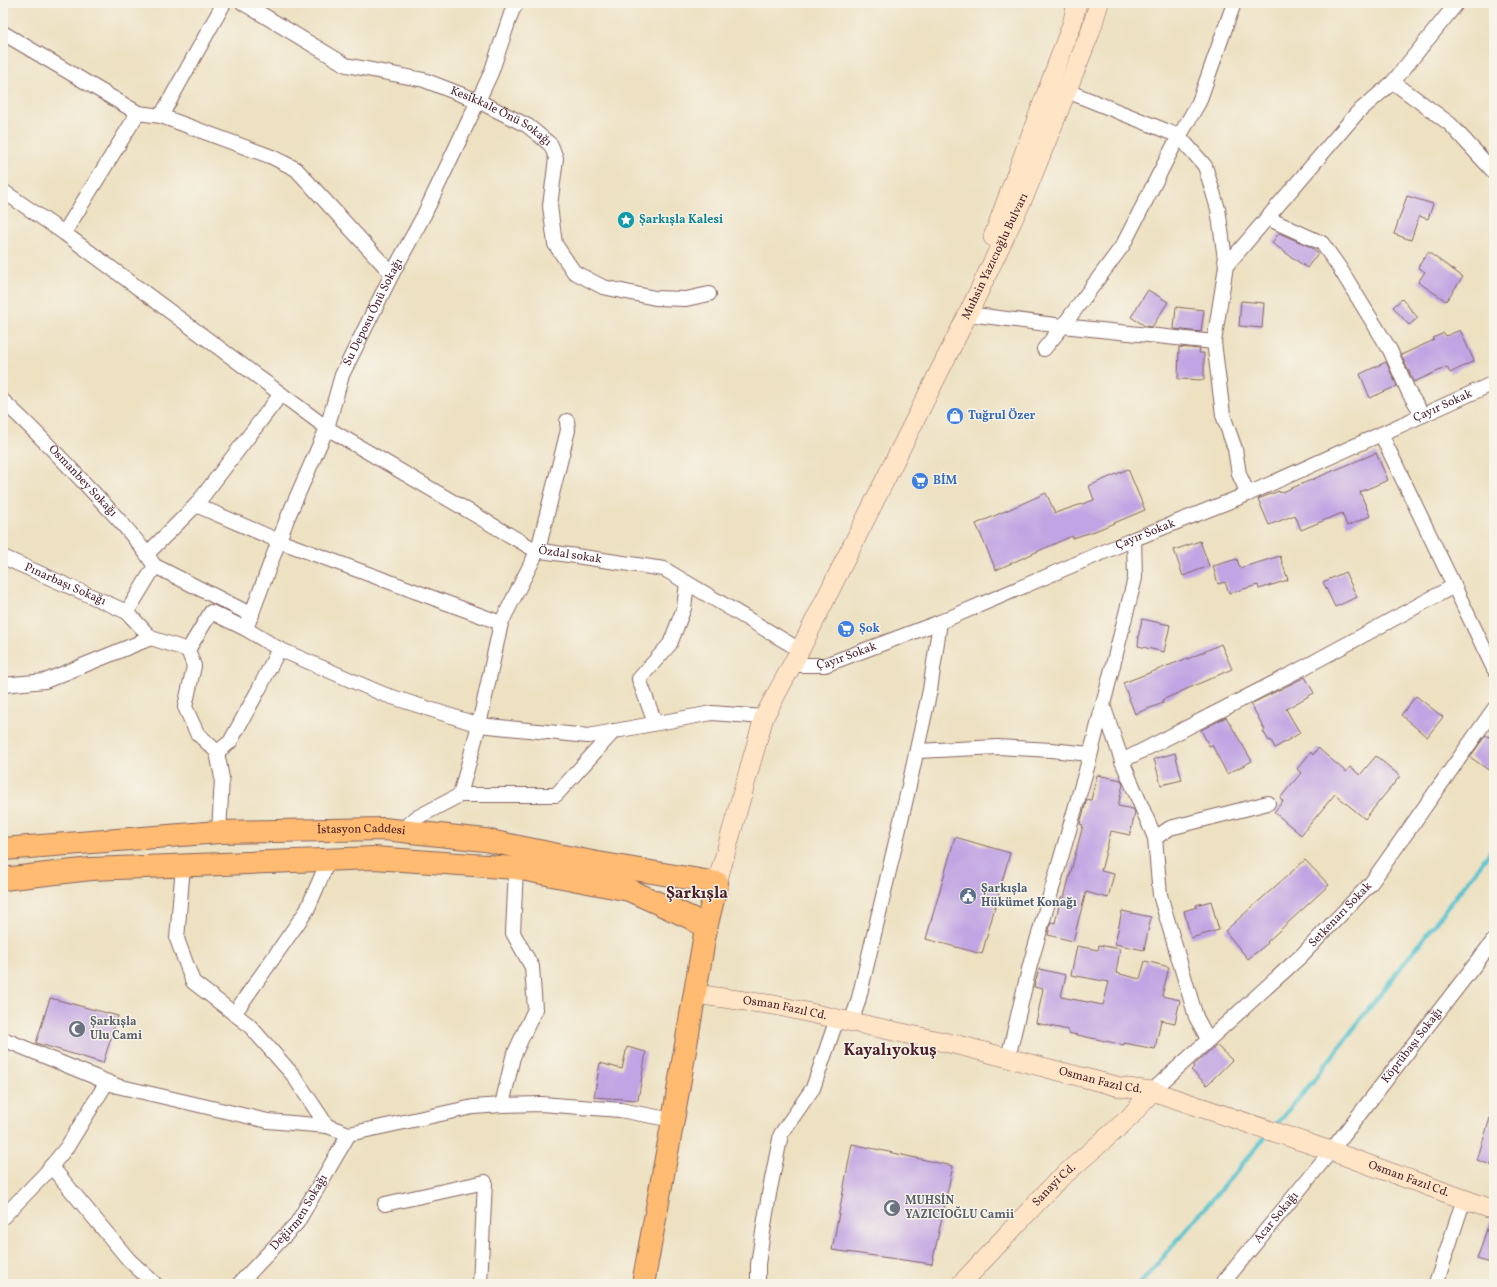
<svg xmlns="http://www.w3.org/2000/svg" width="1497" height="1287" font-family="Vollkorn,serif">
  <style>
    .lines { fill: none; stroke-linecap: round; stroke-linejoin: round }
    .stream { stroke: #56c2cf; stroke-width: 4.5 }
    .building { fill: #c1a4e3 }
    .street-casing { stroke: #836360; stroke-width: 16 }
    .secondary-casing { stroke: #836360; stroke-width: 20 }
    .primary-casing { stroke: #836360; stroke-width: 24 }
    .street { stroke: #fff; stroke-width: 14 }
    .secondary { stroke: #ffe4c6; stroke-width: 19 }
    .primary { stroke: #ffbb71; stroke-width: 22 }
    .labels { text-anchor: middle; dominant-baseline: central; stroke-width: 3; stroke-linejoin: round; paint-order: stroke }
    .street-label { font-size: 12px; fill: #4a1f2b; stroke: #f7f3e8 }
    .culture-label { font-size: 12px; font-weight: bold; fill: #0d838f; stroke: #f7f3e8; text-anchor: start }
    .shop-label { font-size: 12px; font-weight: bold; fill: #366cbe; stroke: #f7f3e8; text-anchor: start }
    .service-label { font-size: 12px; font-weight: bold; fill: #4e5e75; stroke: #f7f3e8; text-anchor: start }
    .worship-label { font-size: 12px; font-weight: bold; fill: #5b616d; stroke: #f7f3e8; text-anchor: start }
    .district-label { font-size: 16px; font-weight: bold; fill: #4a1f2b; stroke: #f7f3e8 }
  </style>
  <rect width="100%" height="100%" fill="#f7f3e8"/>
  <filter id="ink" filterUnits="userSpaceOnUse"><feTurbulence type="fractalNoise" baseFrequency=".025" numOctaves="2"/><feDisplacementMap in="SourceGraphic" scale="8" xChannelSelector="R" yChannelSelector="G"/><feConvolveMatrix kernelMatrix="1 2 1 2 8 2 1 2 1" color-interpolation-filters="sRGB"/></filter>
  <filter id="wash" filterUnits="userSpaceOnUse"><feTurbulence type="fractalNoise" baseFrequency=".012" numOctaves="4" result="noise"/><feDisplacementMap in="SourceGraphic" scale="16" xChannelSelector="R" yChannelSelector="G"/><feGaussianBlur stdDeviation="0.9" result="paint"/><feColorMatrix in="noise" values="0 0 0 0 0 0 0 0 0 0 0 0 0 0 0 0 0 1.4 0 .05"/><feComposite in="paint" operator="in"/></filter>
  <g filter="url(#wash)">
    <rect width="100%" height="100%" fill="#ede1c2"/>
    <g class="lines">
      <path class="stream" d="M1274 1127 1306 1090 1494 847
        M1140 1284 1268 1134"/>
    </g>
    <g id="blocks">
      <path class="building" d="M1407 196 1433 204 1428 219 1419 216 1411 240 1394 234Z
        M1279 233 1311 247 1318 253 1307 268 1272 243Z
        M1428 252 1463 277 1446 301 1418 282 1425 272 1418 267Z
        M1148 290 1168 302 1152 327 1145 326 1131 317Z
        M1402 299 1418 318 1409 325 1393 307Z
        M1241 301 1264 303 1262 328 1239 326Z
        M1176 307 1204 310 1201 332 1174 329Z
        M1460 330 1474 361 1450 373 1447 367 1414 382 1401 355 1434 340 1433 338 1444 333 1446 336Z
        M1179 347 1200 349 1199 353H1204V380L1178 379Z
        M1386 362 1397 386 1370 398 1360 374Z
        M1376 453 1388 480 1360 492 1370 516 1347 526 1342 513 1301 530 1295 515 1269 525 1258 499 1279 491 1280 493Z
        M1128 469 1145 510 1095 531 1073 538 1072 536 996 570 976 524 1046 493 1055 513 1094 500 1089 486Z
        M1200 541 1209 566 1183 576 1174 550Z
        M1280 556 1288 580 1259 589 1258 585 1229 593 1225 582 1218 584 1213 566 1237 559 1240 568Z
        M1345 572 1357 597 1335 607 1323 582Z
        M1142 619 1170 625 1164 652 1138 646 1139 638H1138Z
        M1221 644 1232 669 1162 700 1163 703 1135 714 1123 683 1188 658V659Z
        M1305 677 1314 693 1286 709 1300 733 1275 748 1271 740 1269 741 1263 731 1265 730 1251 704Z
        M1416 696 1443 717 1427 737 1401 715Z
        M1226 717 1252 761 1227 774 1212 745 1209 746 1201 730Z
        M1486 735 1494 740V774L1470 757Z
        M1318 748 1346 772 1350 767 1360 775 1376 756 1400 776 1365 819 1335 794 1301 835 1274 812 1283 801 1280 798 1301 773 1297 769 1311 752 1313 755Z
        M1175 753 1182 780 1161 785 1154 759Z
        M1097 775 1121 780 1123 784 1118 806 1133 809 1135 812 1130 835 1111 831 1101 871 1114 874 1108 898 1086 892 1073 941 1048 935 1051 922 1055 923 1061 897 1064 898 1083 825 1080 824 1087 799 1091 800Z
        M955 837 1010 853 982 954 926 939Z
        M1305 860 1329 885 1267 942 1268 943 1248 959 1225 931Z
        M1211 901 1219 930 1191 938 1184 911 1197 907 1196 905Z
        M1122 911 1151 917 1144 950 1115 944Z
        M1099 945 1120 949 1116 973 1140 979 1145 961 1169 967 1162 996 1180 1000 1175 1023 1161 1020 1155 1049 1124 1043V1045L1068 1033V1030L1036 1023 1043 989 1034 987 1039 969 1066 975 1061 997 1103 1005 1109 982 1071 975 1077 946 1098 950Z
        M50 998 118 1016 103 1063 36 1043Z
        M1216 1045 1232 1060 1207 1085 1191 1070 1194 1067 1193 1066Z
        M627 1047 646 1052 638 1100 594 1097 600 1063 622 1069Z
        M1491 1115H1494V1166L1477 1160Z
        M852 1144 953 1166 932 1264 832 1250Z
        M1490 1220 1494 1221V1264L1477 1259Z"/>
    </g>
  </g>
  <g filter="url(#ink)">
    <use href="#blocks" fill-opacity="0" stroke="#836360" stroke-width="1"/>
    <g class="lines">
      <defs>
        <g id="street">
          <path id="s1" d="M243 3 346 65 424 80 478 101 528 126 551 145 556 158 550 206 555 244 574 272 603 287 655 298 686 299 709 294"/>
          <path d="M3 33 138 113"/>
          <path d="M1393 82 1450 124 1494 172"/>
          <path d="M1067 91 1179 136 1205 166 1218 209 1226 266"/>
          <path d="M161 116 224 3"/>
          <path id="s2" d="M3 191 64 233 327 428 535 550 664 569 800 650"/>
          <path d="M1267 218 1322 243 1339 267 1390 350 1409 393 1423 415"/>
          <path d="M64 233 138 113 161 116 272 157 296 169 392 274"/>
          <path d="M968 314 1063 326 1214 342"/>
          <path d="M1044 349 1063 326 1123 245 1172 149 1199 102 1234 3"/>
          <path id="s3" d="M3 401C33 428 61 458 89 488 111 511 134 535 152 562"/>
          <path d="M1381 434 1494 669"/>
          <path d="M1248 494 1239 474 1235 449 1223 415 1214 342 1226 266 1357 113 1393 82 1457 3"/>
          <path d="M196 505 281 394"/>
          <path d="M147 554 196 505 279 541 501 623 479 725 460 795"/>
          <path id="s4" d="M3 557 127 612"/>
          <path d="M501 623 538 550 568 430 567 421"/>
          <path id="s5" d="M246 629 287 519 327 428 342 375 392 274 424 215 478 101 491 73 512 11 517 3"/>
          <path d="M188 650 211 612 246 629 279 649 383 694 479 725 588 736 712 713 764 717"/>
          <path id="s6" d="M792 665H825L940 622 1134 539 1248 494 1494 383"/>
          <path d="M3 685 45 681 151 638"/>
          <path d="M1103 705 1122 761 1155 838 1160 895 1196 1017 1208 1039"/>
          <path d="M655 723 639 679 670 644 684 608 687 583"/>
          <path d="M917 751 998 747 1051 750 1090 754"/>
          <path d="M217 752 230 742 259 689 279 649"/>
          <path d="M1122 761 1301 669 1454 586"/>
          <path d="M400 831 416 818 460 795H556L614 731"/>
          <path d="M219 832 222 778 217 752 197 733 185 707 194 666 188 650 151 638 127 612 155 566 252 615"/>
          <path d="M1155 838 1170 828 1268 803"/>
          <path d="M183 865 177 939 193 982 249 1025 293 1075 327 1126"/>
          <path d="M234 1014 307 910 329 859"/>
          <path d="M851 1022 858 1002 906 799 930 690 940 622"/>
          <path d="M3 1039 117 1086 268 1121 327 1126 349 1134 473 1107 502 1105 541 1104 620 1110 673 1120"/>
          <path d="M1008 1058 1030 965 1088 764 1135 578 1134 539"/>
          <path id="s7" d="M1152 1091 1301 956 1371 883 1494 709"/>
          <path d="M502 1105 513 1057 535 1009 532 967 513 933 516 868"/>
          <path d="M51 1166 129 1260 155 1284"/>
          <path d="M385 1204 485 1182 480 1284"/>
          <path d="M3 1217 44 1175 67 1147 107 1082"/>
          <path id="s8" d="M239 1284 297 1223 349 1134"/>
          <path d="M758 1284V1264L769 1194 781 1134 813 1088 837 1019"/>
          <path id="s9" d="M1222 1284 1331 1151 1494 940"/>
          <path d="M1436 1284 1464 1199"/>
        </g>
        <g id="secondary">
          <path d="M993 237 1072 24 1077 3"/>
          <path id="s10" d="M717 883 764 717 800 650 968 314 1026 192 1090 33 1099 3"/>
          <path id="s11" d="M695 994 774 1005 962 1046 1120 1087 1152 1091 1331 1151 1494 1210"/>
          <path id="s12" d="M961 1284 1057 1181 1129 1118 1152 1091"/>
        </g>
        <g id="primary">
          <path id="s13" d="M3 849 219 832 384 829 485 840 592 862 717 883 706 928 673 1120 643 1284"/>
          <path d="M3 879 91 869 374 858 516 868 629 890 691 918 706 928"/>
        </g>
      </defs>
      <use href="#street" class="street-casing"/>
      <use href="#secondary" class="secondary-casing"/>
      <use href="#primary" class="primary-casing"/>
      <use href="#street" class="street"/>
      <use href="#secondary" class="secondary"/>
      <use href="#primary" class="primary"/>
    </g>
  </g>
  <defs>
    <symbol id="sight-disc" viewBox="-11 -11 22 22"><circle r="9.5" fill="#0f9aa8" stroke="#f7f3e8"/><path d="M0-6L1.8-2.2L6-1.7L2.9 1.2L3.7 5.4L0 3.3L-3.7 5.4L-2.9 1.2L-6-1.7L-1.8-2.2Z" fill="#fff"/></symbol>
    <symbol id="shop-disc" viewBox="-11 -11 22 22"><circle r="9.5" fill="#3f7fe0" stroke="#f7f3e8"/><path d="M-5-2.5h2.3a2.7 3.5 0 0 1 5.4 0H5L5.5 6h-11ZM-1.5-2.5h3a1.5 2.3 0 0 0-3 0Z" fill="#fff"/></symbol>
    <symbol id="supermarket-disc" viewBox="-11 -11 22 22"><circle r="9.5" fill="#3f7fe0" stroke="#f7f3e8"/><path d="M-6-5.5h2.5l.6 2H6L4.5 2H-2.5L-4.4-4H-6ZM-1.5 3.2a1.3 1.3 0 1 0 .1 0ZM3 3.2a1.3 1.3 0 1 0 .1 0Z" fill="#fff"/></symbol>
    <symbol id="civic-disc" viewBox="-11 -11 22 22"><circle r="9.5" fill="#5c6f8a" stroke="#f7f3e8"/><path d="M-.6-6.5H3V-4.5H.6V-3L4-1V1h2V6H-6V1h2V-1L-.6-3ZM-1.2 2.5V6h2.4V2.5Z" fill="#fff"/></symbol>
    <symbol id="mosque-disc" viewBox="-11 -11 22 22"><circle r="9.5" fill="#6b7280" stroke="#f7f3e8"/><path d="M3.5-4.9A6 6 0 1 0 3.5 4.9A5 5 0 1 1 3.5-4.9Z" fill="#fff"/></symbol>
  </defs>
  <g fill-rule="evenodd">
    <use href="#sight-disc" x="616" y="210" width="20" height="20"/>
    <use href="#shop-disc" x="945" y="406" width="20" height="20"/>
    <use href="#supermarket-disc" x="910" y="471" width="20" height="20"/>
    <use href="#supermarket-disc" x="836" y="619" width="20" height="20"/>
    <use href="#civic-disc" x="958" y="886" width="20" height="20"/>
    <use href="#mosque-disc" x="67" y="1019" width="20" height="20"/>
    <use href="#mosque-disc" x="882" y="1198" width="20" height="20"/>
  </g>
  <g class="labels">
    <g class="street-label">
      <text stroke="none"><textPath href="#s1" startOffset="285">Kesikkale Önü Sokağı</textPath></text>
      <text stroke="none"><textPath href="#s10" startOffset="688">Muhsin Yazıcıoğlu Bulvarı</textPath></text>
      <text stroke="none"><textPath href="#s5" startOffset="342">Su Deposu Önü Sokağı</textPath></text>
      <text stroke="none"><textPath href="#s6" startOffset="703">Çayır Sokak</textPath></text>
      <text stroke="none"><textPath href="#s3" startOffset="113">Osmanbey Sokağı</textPath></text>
      <text stroke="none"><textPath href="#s6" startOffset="379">Çayır Sokak</textPath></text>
      <text stroke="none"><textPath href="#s2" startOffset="678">Özdal sokak</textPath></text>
      <text stroke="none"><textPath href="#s4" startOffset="68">Pınarbaşı Sokağı</textPath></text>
      <text stroke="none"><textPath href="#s6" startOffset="56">Çayır Sokak</textPath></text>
      <text stroke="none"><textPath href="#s13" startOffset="359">İstasyon Caddesi</textPath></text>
      <text stroke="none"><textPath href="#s7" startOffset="258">Setkenarı Sokak</textPath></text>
      <text stroke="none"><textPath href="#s11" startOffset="91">Osman Fazıl Cd.</textPath></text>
      <text stroke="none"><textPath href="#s9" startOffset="305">Köprübaşı Sokağı</textPath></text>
      <text stroke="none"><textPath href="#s11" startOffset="415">Osman Fazıl Cd.</textPath></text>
      <text stroke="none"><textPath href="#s11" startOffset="739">Osman Fazıl Cd.</textPath></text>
      <text stroke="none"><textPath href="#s12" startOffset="136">Sanayi Cd.</textPath></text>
      <text stroke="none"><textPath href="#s8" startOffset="94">Değirmen Sokağı</textPath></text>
      <text stroke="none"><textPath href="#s9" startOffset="86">Acar Sokağı</textPath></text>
    </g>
    <g class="culture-label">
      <text x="639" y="220">Şarkışla Kalesi</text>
    </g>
    <g class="shop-label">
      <text x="968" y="416">Tuğrul Özer</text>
      <text x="933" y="481">BİM</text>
      <text x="859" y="629">Şok</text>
    </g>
    <g class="service-label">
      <text x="981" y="889">Şarkışla<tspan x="981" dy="14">Hükümet Konağı</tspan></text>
    </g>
    <g class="worship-label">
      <text x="90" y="1022">Şarkışla<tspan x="90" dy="14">Ulu Cami</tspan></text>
      <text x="905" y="1201">MUHSİN<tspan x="905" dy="14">YAZICIOĞLU Camii</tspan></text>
    </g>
    <g class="district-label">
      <text x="697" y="894">Şarkışla</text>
      <text x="890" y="1051">Kayalıyokuş</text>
    </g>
  </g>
  <rect width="1497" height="1287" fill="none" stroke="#f7f3e8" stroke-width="16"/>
</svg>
